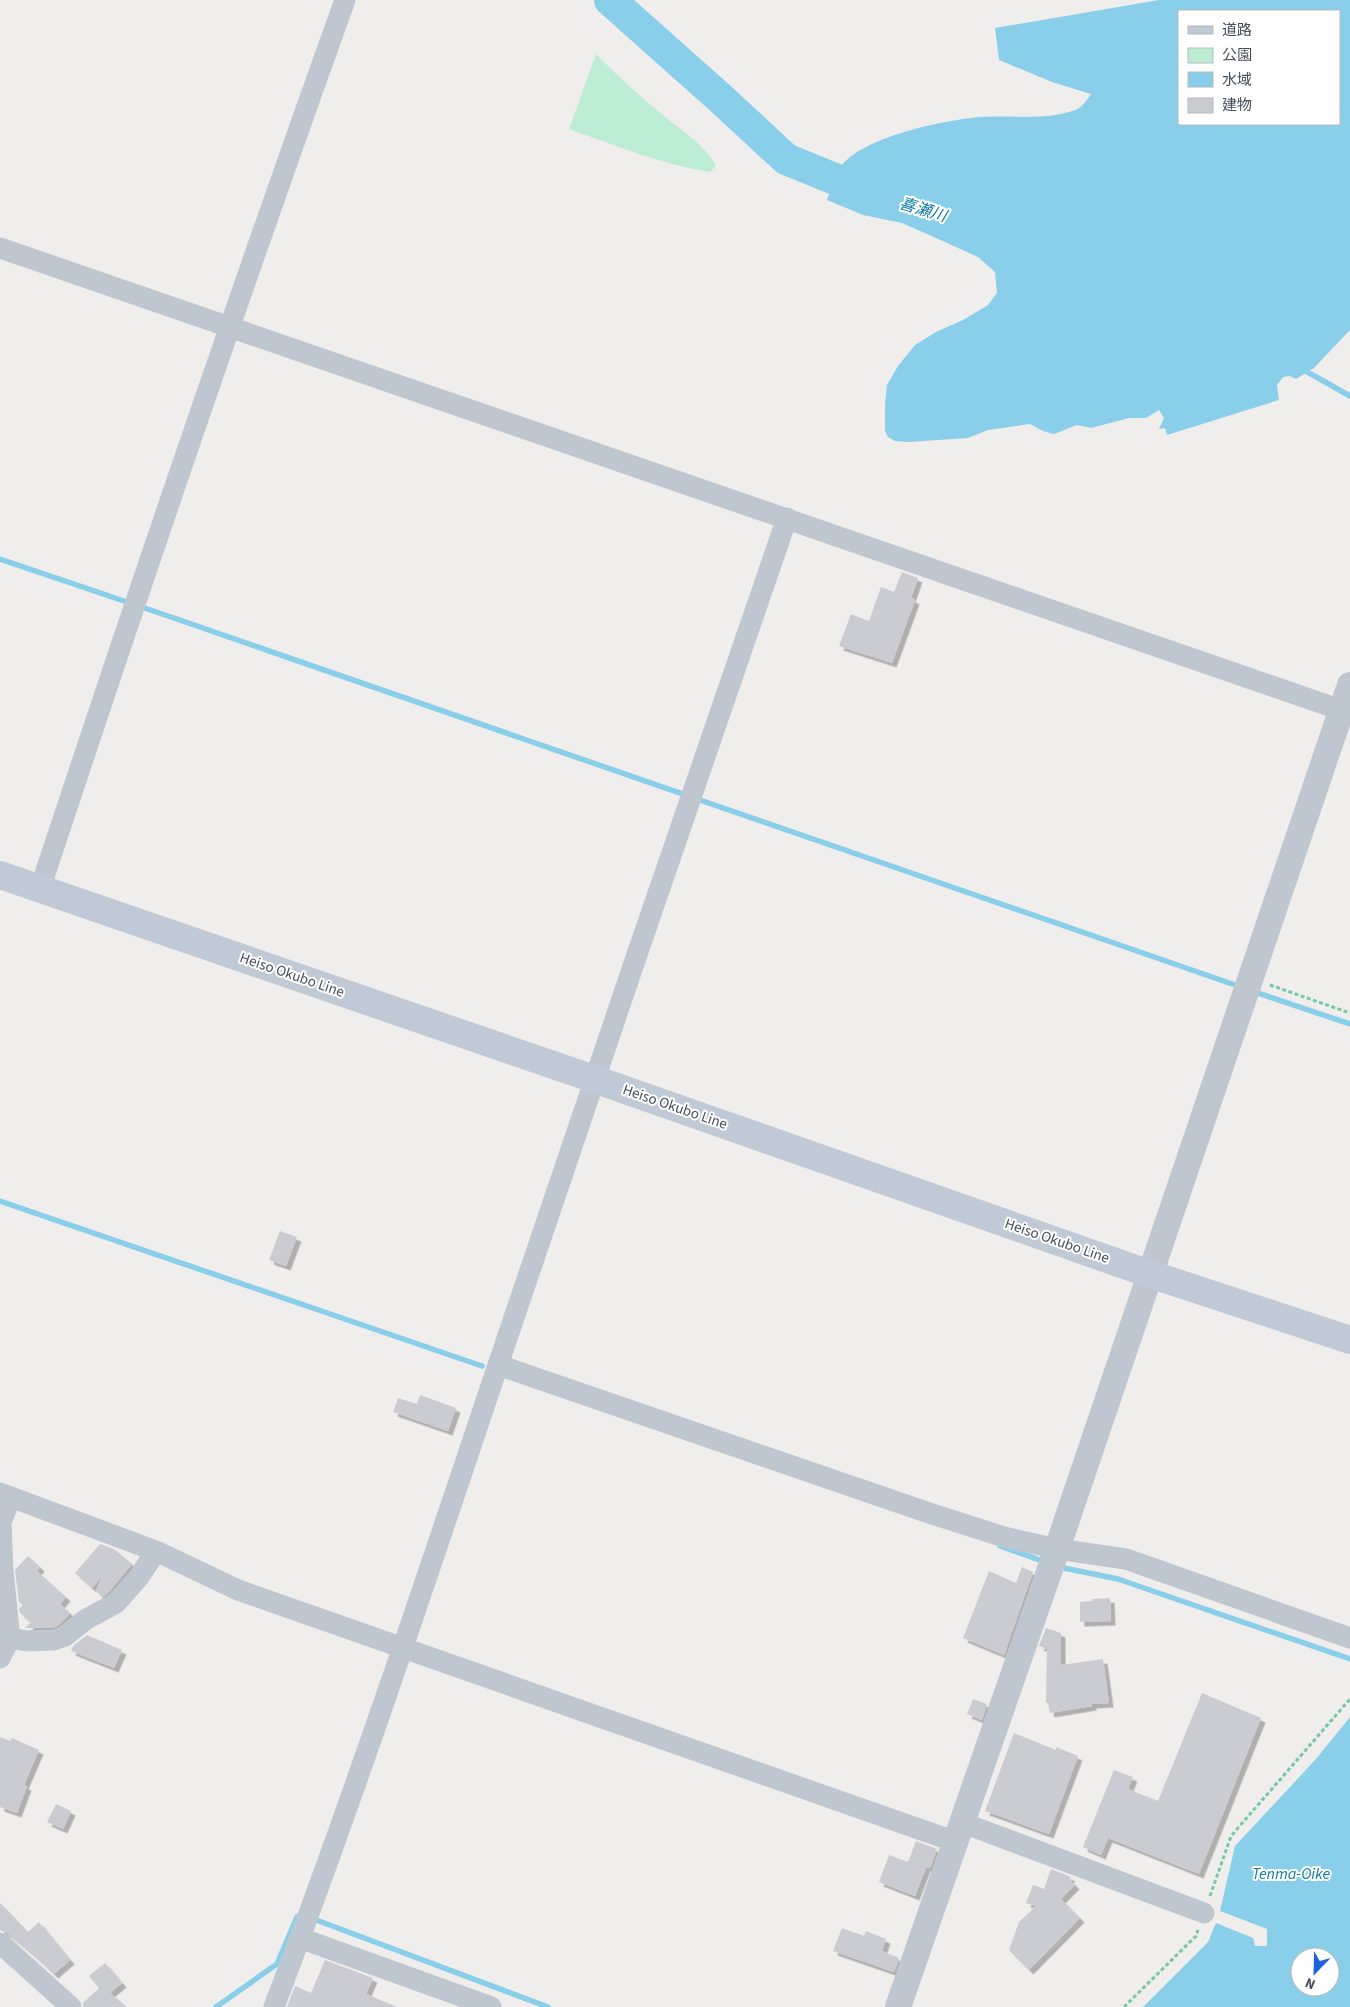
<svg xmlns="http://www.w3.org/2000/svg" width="1350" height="2007" font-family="'Source Sans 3','Noto Sans JP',sans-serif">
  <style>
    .green { fill: #bcedd2 }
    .water { fill: #8acfe9; fill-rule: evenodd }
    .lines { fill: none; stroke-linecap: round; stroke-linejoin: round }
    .stream { stroke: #8acfe9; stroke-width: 5.5 }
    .river { stroke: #8acfe9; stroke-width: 32 }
    .building { fill: #caccd2; filter: url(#shadow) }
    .path { stroke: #75caa5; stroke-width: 3; stroke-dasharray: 4 2.5; stroke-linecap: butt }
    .minor { stroke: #bec6cf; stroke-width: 21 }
    .tertiary { stroke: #bec6cf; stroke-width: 26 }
    .secondary { stroke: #c0c9d6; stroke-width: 28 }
    .labels { text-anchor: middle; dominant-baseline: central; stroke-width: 4; stroke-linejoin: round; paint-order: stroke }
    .street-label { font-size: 15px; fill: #464f5a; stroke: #fff }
    .water-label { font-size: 16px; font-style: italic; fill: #107aa3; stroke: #fff }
  </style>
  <defs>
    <filter id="shadow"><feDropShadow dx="4.5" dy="4.5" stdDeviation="0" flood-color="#0004"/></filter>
  </defs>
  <rect width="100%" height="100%" fill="#f0eded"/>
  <path class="green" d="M596 54C618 76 639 96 663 115 682 131 703 143 716 166L710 172C662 165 615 145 569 129Z"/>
  <path class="water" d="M1159 0H1350V330L1314 368 1296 379 1290 376 1283 377 1277 385 1279 400 1167 435 1165 428 1159 429 1164 418 1159 410 1146 418H1129L1091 428 1077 425 1054 434 1043 431 1030 424 988 430 968 438 909 442 895 441 888 437 885 431V404L887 385 898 366 915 345 936 332 963 320 988 305 997 293 995 272 978 257 936 238 902 223 863 215 827 200C831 190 834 177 840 168 860 137 945 120 980 117 1011 115 1045 121 1075 110 1082 108 1087 100 1091 94L1052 82 999 60 995 28ZM1179 11H1339V124H1179Z
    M1350 1717V2007H1143L1208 1942 1216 1923 1253 1938 1255 1946H1267V1929L1220 1911 1235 1846 1316 1759ZM1300 1957H1330V1987H1300Z"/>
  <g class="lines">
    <path class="stream" d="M1302 369 1350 396
      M0 559 130 603
      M139 606 1241 987
      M1252 991 1350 1024
      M0 1201 482 1366
      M1000 1546 1045 1562
      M1059 1567 1118 1579 1350 1659
      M319 1921 548 2007
      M216 2007 277 1964 297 1917"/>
    <path class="river" d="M610 0 719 97 786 159 876 196"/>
  </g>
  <path class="building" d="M902 572 918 578 911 598 915 600 892 663 839 646 851 614 869 621 881 587 894 592Z
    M280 1231 297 1237 286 1266 269 1260Z
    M420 1395 456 1408 448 1431 393 1412 398 1398 417 1404Z
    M100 1544 114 1549 132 1564 108 1593 102 1597 96 1591 102 1576 92 1588 75 1573Z
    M28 1556 40 1567 37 1571 66 1597 60 1604 70 1613 59 1625 52 1628H25L31 1622 20 1613 19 1609 23 1605 19 1602 15 1570Z
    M1022 1567 1033 1572 1004 1655 963 1638 989 1571 1016 1583Z
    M1110 1598 1111 1621 1080 1622V1602L1093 1601 1092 1599Z
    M1046 1628 1061 1633V1665L1103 1659 1109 1703 1092 1704V1706L1050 1713 1048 1703H1046L1047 1649 1039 1646Z
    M87 1635 122 1650 114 1668 71 1651 73 1646Z
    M1202 1693 1261 1718 1199 1874 1108 1838 1101 1855 1083 1847 1114 1770 1133 1777 1128 1789 1158 1801Z
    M973 1699 987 1704 982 1720 967 1714Z
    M1014 1733 1056 1750V1747L1078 1756 1049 1834 985 1811Z
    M0 1737 10 1741 12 1738 39 1750 24 1785 27 1786 17 1813 0 1807Z
    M56 1804 71 1811 63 1829 47 1822Z
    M916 1841 937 1849 930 1868 926 1867 915 1896 879 1882 889 1855 908 1862Z
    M1051 1869 1071 1877 1069 1879 1075 1885 1061 1899 1080 1918 1029 1970 1009 1950 1019 1922 1036 1906 1026 1903 1033 1885 1044 1889Z
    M0 1903 28 1932 39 1922 70 1960 54 1974 29 1951 8 1934 0 1930Z
    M842 1928 864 1936 866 1931 886 1939 882 1951 899 1958 894 1972 833 1951Z
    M325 1960 373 1978 366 1994 397 2007H287L295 1986 311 1993Z
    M105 1963 122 1983 110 1993 127 2007H83V2003L99 1988 89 1976Z"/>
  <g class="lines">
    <path class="path" d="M1270 985 1350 1013
      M1210 1896 1231 1836 1350 1699
      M1124 2007 1196 1936 1198 1930"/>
    <path class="minor" d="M0 248 1350 713
      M40 889C138 592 239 295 345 0
      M498 1365 932 1514 1004 1537 1057 1549 1126 1559 1350 1638
      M0 1493 156 1551 238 1590 956 1842
      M10 1638 27 1641 54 1640 65 1636 85 1620 116 1603 139 1577 156 1551
      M0 1658 10 1638 3 1572 1 1522 11 1497
      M963 1823 1204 1913
      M300 1938 491 2007
      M0 1943 71 2007
      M274 2007C363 1773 441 1534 521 1297 608 1037 698 777 787 518"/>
    <path class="tertiary" d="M898 2007 1057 1549 1350 685"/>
    <path class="secondary" d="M0 875 594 1079 1150 1274 1350 1340"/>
  </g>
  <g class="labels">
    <g class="street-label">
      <text transform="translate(292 975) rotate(19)">Heiso Okubo Line</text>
      <text transform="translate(675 1107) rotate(19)">Heiso Okubo Line</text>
      <text transform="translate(1057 1241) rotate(19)">Heiso Okubo Line</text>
    </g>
    <g class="water-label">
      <text transform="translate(923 210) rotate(17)">喜瀬川</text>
      <text x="1291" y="1874">Tenma-Oike</text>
    </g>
  </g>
  <rect x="1178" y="10" width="162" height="115" fill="#ffffff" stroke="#b5b9bd"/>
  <rect x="1188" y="26" width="25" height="8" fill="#c0c9d6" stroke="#b5b9bd"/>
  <text x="1222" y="35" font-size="15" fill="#464f5a">道路</text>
  <rect x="1188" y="48" width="25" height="15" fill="#bcedd2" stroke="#b5b9bd"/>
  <text x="1222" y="60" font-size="15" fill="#464f5a">公園</text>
  <rect x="1188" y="72" width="25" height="15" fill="#8acfe9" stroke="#b5b9bd"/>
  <text x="1222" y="85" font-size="15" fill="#464f5a">水域</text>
  <rect x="1188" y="98" width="25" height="15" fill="#caccd2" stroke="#b5b9bd"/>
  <text x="1222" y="110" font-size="15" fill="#464f5a">建物</text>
  <g transform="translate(1315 1972) rotate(203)"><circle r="24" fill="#ffffff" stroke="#b5b9bd"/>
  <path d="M0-4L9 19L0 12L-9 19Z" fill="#1e63d9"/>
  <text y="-8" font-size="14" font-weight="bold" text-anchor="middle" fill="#464f5a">N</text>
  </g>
</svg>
